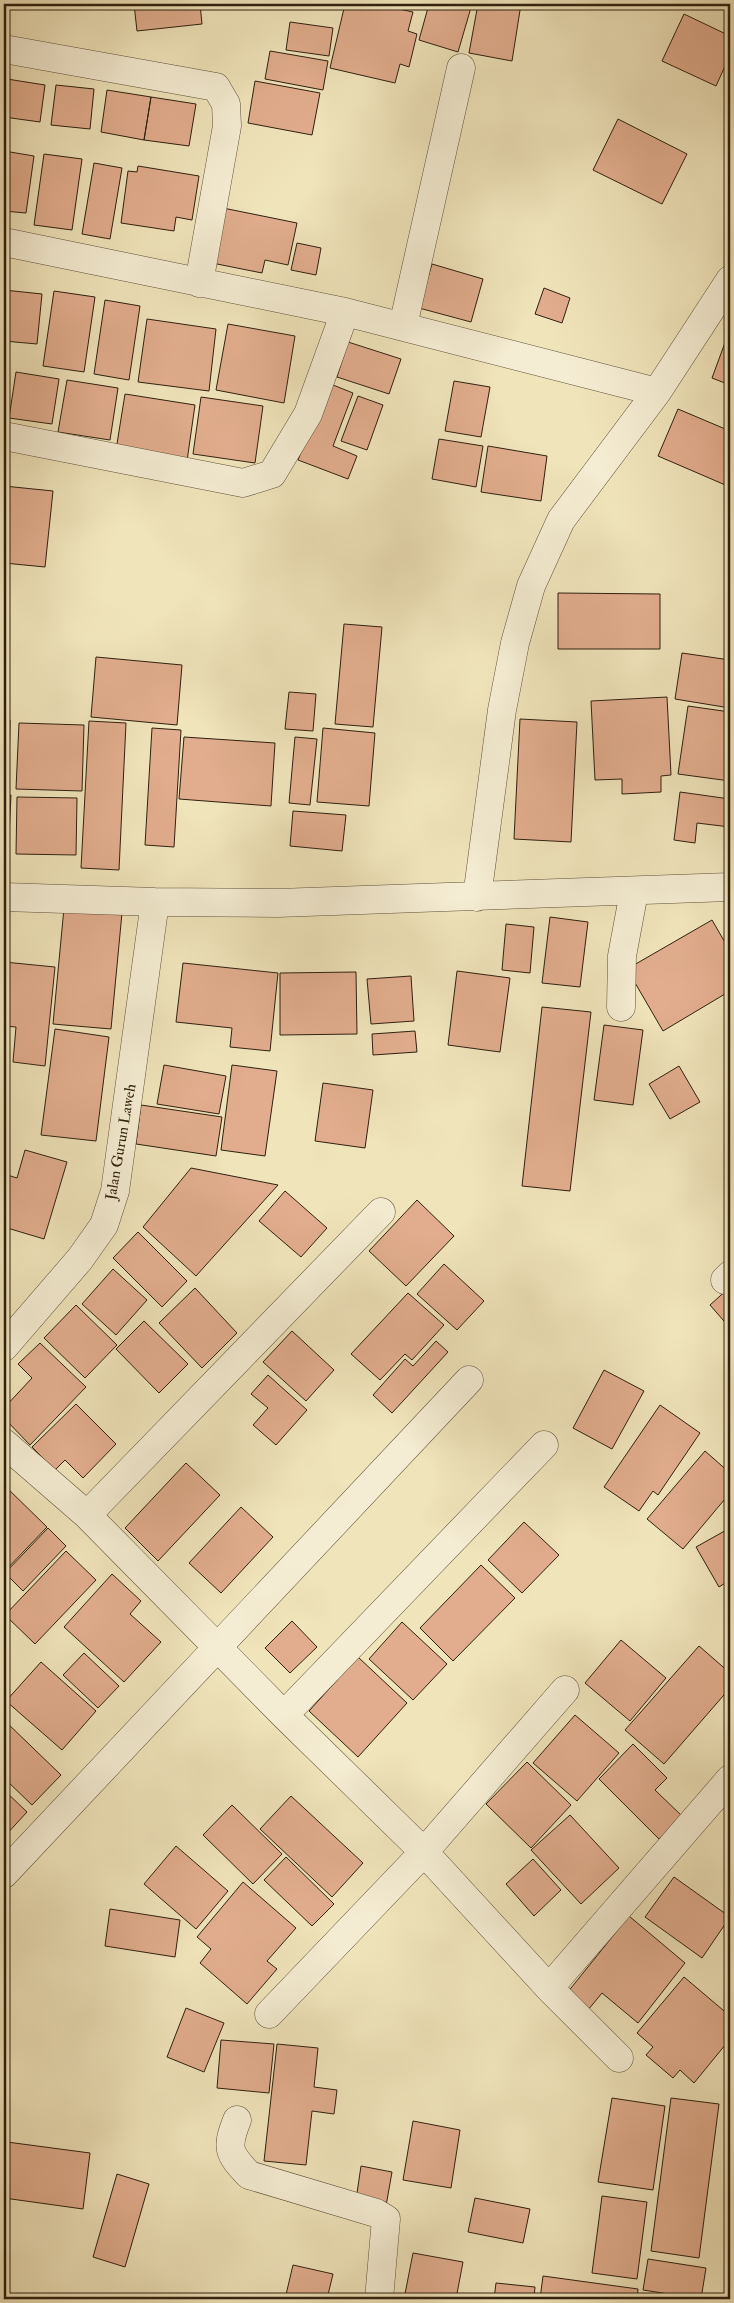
<svg xmlns="http://www.w3.org/2000/svg" width="734" height="2303" font-family="'IM FELL Double Pica',serif">
  <style>
    .building { fill: #e1ad8e; stroke: #2f200e }
    .lines { fill: none; stroke-linecap: round; stroke-linejoin: round }
    .minor-casing { stroke: #5f5139; stroke-width: 29 }
    .minor { stroke: #f5edd3; stroke-width: 28 }
    .labels { text-anchor: middle; dominant-baseline: central; stroke-width: 4; stroke-linejoin: round; paint-order: stroke }
    .street-label { font-size: 15px; fill: #2f200e; stroke: #f5edd3 }
  </style>
  <rect width="100%" height="100%" fill="#f0e4bb"/>
  <filter id="stains"><feTurbulence type="fractalNoise" baseFrequency=".004" numOctaves="4"/><feColorMatrix values="0 0 0 0 .2 0 0 0 0 .09 0 0 0 0 .02 0 0 0 .5 -.17"/></filter>
  <radialGradient id="worn" r=".72"><stop offset=".6" stop-color="#630" stop-opacity="0"/><stop offset="1" stop-color="#630" stop-opacity=".3"/></radialGradient>
  <path class="building" d="M134 4H200L202 24 137 31Z
    M345 4H376L413 12 408 31 417 34 409 67 400 64 395 83 330 68Z
    M429 4H472L458 52 419 40Z
    M478 4H521L512 61 469 53Z
    M684 14 730 36V55L716 86 662 61Z
    M290 22 333 28 329 56 286 50Z
    M270 51 328 61 323 90 265 79Z
    M7 79 45 85 40 122 4 117Z
    M255 81 320 93 312 135 248 123Z
    M56 85 94 89 90 129 51 125Z
    M107 90 151 97 144 140 101 132Z
    M151 97 196 104 189 146 144 140Z
    M618 119 687 154 662 204 593 170Z
    M4 151 34 156 26 213 4 211Z
    M44 154 82 159 72 230 34 225Z
    M94 163 122 168 110 239 82 234Z
    M138 166 199 176 192 220 176 217 174 231 121 223 128 171 137 172Z
    M223 208 297 223 288 265 265 260 262 273 212 263Z
    M297 243 321 248 316 275 291 270Z
    M432 264 483 279 471 322 419 308Z
    M544 288 570 298 562 323 535 314Z
    M4 290 42 294 37 344 4 341Z
    M54 291 95 297 84 372 43 366Z
    M105 300 140 306 129 380 94 374Z
    M147 319 216 329 209 391 138 382Z
    M228 324 295 336 284 403 216 390Z
    M730 329V385L712 378Z
    M348 342 401 359 389 394 337 377Z
    M4 372 9 373 4 405Z
    M16 372 59 379 52 424 9 418Z
    M67 380 118 388 110 440 58 432Z
    M454 381 490 387 481 437 445 431Z
    M328 383 353 393 333 446 357 456 348 479 298 460Z
    M125 394 195 405 187 461 116 450Z
    M358 396 383 405 367 450 341 441Z
    M201 397 263 406 255 463 193 454Z
    M678 409 730 431V487L658 456Z
    M439 439 483 446 476 487 432 479Z
    M488 446 547 456 541 501 481 492Z
    M4 486 53 491 45 567 4 563Z
    M558 593 660 594V649H558Z
    M344 624 382 627 373 727 335 724Z
    M682 653 730 660V708L675 699Z
    M96 657 182 665 177 725 91 717Z
    M289 692 316 694 313 731 285 729Z
    M667 697 671 775 661 776V792L622 794V779L595 780 591 701Z
    M688 706 730 712V781L678 774Z
    M520 719 577 722 571 842 514 839Z
    M4 720H10L9 782H4Z
    M89 721 126 723 119 870 81 868Z
    M19 723 84 725 82 791 16 789Z
    M152 728 181 730 174 847 145 845Z
    M323 728 375 733 369 806 317 802Z
    M184 737 275 743 271 806 179 799Z
    M295 737 317 739 310 805 289 803Z
    M680 792 730 799V827L697 823 695 843 674 840Z
    M4 795H11L8 857H4Z
    M17 797 77 798 76 855 16 854Z
    M293 811 346 815 342 851 290 846Z
    M64 908 122 913 111 1029 53 1024Z
    M550 917 588 922 580 987 542 983Z
    M712 920 730 951V991L663 1031 627 969Z
    M506 924 534 927 530 973 502 970Z
    M4 962 55 967 45 1066 13 1062 16 1027 4 1026Z
    M183 963 278 973 270 1051 230 1047 232 1028 176 1022Z
    M457 971 510 978 500 1052 448 1045Z
    M356 972 357 1034 280 1035V973Z
    M411 976 414 1021 371 1024 367 979Z
    M542 1007 591 1012 570 1191 522 1186Z
    M604 1025 643 1030 633 1105 594 1100Z
    M55 1029 109 1037 96 1141 41 1135Z
    M415 1031 417 1052 373 1055 372 1034Z
    M164 1065 226 1076 219 1114 157 1104Z
    M232 1065 277 1071 265 1156 221 1150Z
    M679 1066 700 1102 670 1119 649 1084Z
    M323 1083 373 1090 365 1148 315 1141Z
    M141 1105 222 1117 216 1156 136 1144Z
    M25 1150 67 1162 44 1239 4 1227V1174L17 1178Z
    M191 1168 278 1185 196 1276 143 1227Z
    M285 1191 327 1228 301 1257 259 1221Z
    M417 1200 454 1236 406 1286 369 1251Z
    M138 1232 187 1281 162 1307 113 1258Z
    M444 1264 484 1301 457 1330 417 1294Z
    M113 1269 147 1300 116 1335 82 1304Z
    M730 1287V1328L710 1305Z
    M195 1288 237 1333 202 1368 159 1323Z
    M408 1293 444 1325 412 1360 405 1354 380 1380 351 1354Z
    M76 1305 117 1345 85 1378 44 1338Z
    M144 1321 188 1364 159 1393 116 1349Z
    M292 1331 334 1370 306 1401 263 1362Z
    M436 1341 448 1352 392 1413 373 1395 405 1359 413 1366Z
    M40 1343 86 1387 30 1445 4 1418V1408L32 1378 18 1364Z
    M604 1370 644 1391 612 1449 573 1428Z
    M268 1375 307 1410 276 1445 253 1425 268 1408 251 1394Z
    M76 1404 116 1444 83 1478 65 1460 55 1470 32 1447Z
    M660 1405 700 1433 658 1495 653 1491 639 1511 604 1487Z
    M705 1451 730 1473V1493L683 1549 647 1519Z
    M186 1463 220 1495 158 1561 125 1528Z
    M4 1485 47 1527 4 1572Z
    M241 1507 273 1537 221 1593 189 1563Z
    M524 1522 559 1555 522 1593 488 1560Z
    M48 1528 66 1546 23 1591 5 1573Z
    M730 1528V1580L719 1587 696 1547Z
    M66 1551 96 1580 35 1644 5 1615Z
    M481 1565 515 1598 453 1661 420 1628Z
    M112 1574 141 1601 130 1614 161 1642 124 1682 64 1627Z
    M292 1621 317 1647 290 1673 265 1648Z
    M402 1622 447 1664 413 1700 369 1659Z
    M621 1640 666 1678 630 1721 585 1683Z
    M699 1646 730 1673V1688L664 1764 625 1730Z
    M84 1653 119 1686 98 1708 63 1675Z
    M358 1657 407 1703 358 1757 309 1711Z
    M41 1662 96 1711 62 1750 6 1701Z
    M575 1715 619 1753 577 1801 533 1763Z
    M4 1720 61 1775 32 1805 4 1778Z
    M633 1744 667 1778 655 1790 682 1816 659 1839 599 1779Z
    M527 1762 571 1805 531 1848 486 1804Z
    M4 1790 27 1812 4 1837Z
    M291 1796 363 1863 332 1897 260 1829Z
    M232 1805 282 1854 253 1884 203 1835Z
    M570 1815 619 1868 581 1904 531 1850Z
    M176 1846 228 1891 196 1929 144 1884Z
    M286 1857 334 1904 312 1926 264 1880Z
    M533 1859 561 1890 534 1916 506 1884Z
    M674 1877 730 1917 702 1958 645 1917Z
    M243 1882 296 1928 267 1961 277 1969 247 2004 200 1963 211 1949 197 1937Z
    M110 1909 180 1920 175 1957 105 1946Z
    M629 1916 685 1963 638 2023 602 1993 588 2010 567 1993Z
    M684 1977 730 2016V2039L694 2083 680 2070 673 2078 646 2055 653 2047 637 2033Z
    M186 2008 224 2023 204 2072 167 2057Z
    M221 2040 274 2044 269 2093 217 2088Z
    M277 2044 318 2048 314 2087 337 2090 334 2114 312 2111 306 2165 264 2161Z
    M612 2098 665 2106 653 2190 598 2182Z
    M671 2098 719 2104 699 2258 651 2251Z
    M413 2121 460 2130 451 2188 403 2180Z
    M7 2142 90 2153 83 2209 4 2198V2164Z
    M361 2166 392 2172 386 2206 356 2200Z
    M117 2174 149 2184 125 2267 93 2257Z
    M602 2196 647 2202 637 2279 592 2273Z
    M475 2198 530 2209 523 2243 468 2232Z
    M413 2253 463 2262 456 2299H404Z
    M648 2259 706 2268 701 2299 643 2290Z
    M293 2265 333 2274 327 2299H285Z
    M543 2276 638 2289 637 2299H540Z
    M496 2283 535 2287 534 2299H494Z"/>
  <g class="lines">
    <defs>
      <path id="minor" d="M4 49 216 87 226 104 227 126 199 283
        M4 242 345 312 657 392
        M403 326 461 68
        M4 436 243 483 272 474 308 414 345 312
        M4 897 155 902 278 903 730 887
        M477 897 502 710 515 643 531 586 561 520 657 392 730 280
        M621 1007 622 956 634 892
        M725 1280 730 1275
        M4 1347 80 1259 104 1225 115 1191 155 902
        M4 1443 87 1515 284 1715 424 1852 549 1988 619 2058
        M87 1515 381 1212
        M284 1715 544 1445
        M4 1874 469 1380
        M549 1988 730 1779
        M269 2014 424 1852 565 1690
        M237 2120C226 2148 228 2153 249 2175L376 2213 386 2219 379 2299"/>
    </defs>
    <use href="#minor" class="minor-casing"/>
    <use href="#minor" class="minor"/>
  </g>
  <g class="labels">
    <g class="street-label">
      <text transform="translate(121 1142) rotate(-80)">Jalan Gurun Laweh</text>
    </g>
  </g>
  <rect width="734" height="2303" fill="none" stroke="#f0e4bb" stroke-width="20"/>
  <rect x="5" y="5" width="724" height="2293" fill="none" stroke="#2f200e" stroke-width="2.5"/>
  <rect x="10" y="10" width="714" height="2283" fill="none" stroke="#2f200e"/>
  <rect width="100%" height="100%" filter="url(#stains)"/>
  <rect width="100%" height="100%" fill="url(#worn)"/>
</svg>
